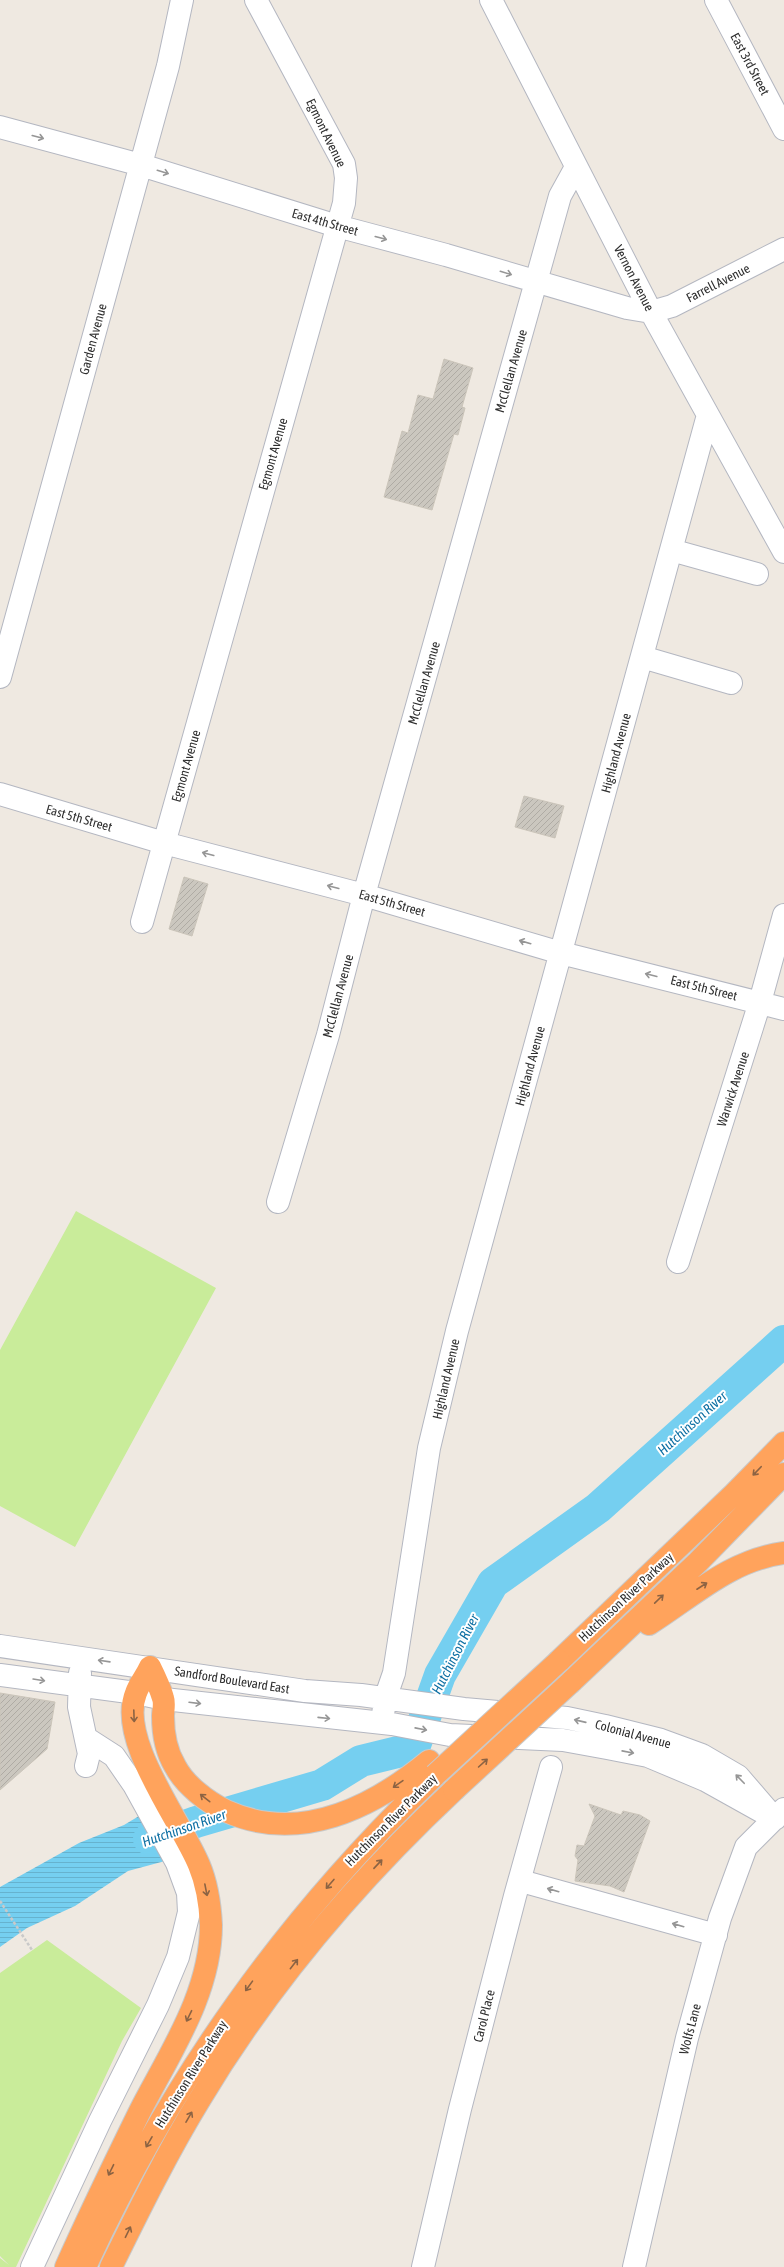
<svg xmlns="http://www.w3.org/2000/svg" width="784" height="2267" font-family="'Asap Condensed',sans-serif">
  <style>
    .pitch { fill: #c9ec9a }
    .water { fill: url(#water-rules) }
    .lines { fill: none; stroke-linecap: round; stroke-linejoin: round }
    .river { stroke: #75cff0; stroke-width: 32 }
    .building { fill: url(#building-hatch); stroke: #cbc5ba }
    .minor-casing { stroke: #b4b7c1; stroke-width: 24 }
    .highway-casing { stroke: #c9c9c9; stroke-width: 24 }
    .path { stroke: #c9c9c9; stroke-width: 2.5; stroke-dasharray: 3 2; stroke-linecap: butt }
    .minor { stroke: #fff; stroke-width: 22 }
    .highway { stroke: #ffa35c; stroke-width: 22 }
    .highway-bridge-casing { stroke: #c9c9c9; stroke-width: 24; stroke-linecap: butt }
    .highway-bridge { stroke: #ffa35c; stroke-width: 22 }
    .oneway { stroke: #969696 }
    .oneway2 { stroke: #8c6343 }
    .labels { text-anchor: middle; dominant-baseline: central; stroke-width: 4; stroke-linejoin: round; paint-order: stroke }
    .street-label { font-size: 13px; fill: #2e2e2e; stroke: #fff }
    .water-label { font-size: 14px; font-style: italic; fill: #0d6fa3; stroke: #fff }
  </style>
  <defs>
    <pattern id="water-rules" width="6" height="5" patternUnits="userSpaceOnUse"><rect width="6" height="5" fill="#75cff0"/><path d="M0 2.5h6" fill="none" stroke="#66b2ce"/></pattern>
    <pattern id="building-hatch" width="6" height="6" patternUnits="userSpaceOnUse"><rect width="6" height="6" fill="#cbc7bf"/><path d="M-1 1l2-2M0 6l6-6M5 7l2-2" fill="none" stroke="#afaba4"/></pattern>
  </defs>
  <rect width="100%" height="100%" fill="#efe9e1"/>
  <path class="pitch" d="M76 1211 216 1288 75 1547 0 1506V1350Z
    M47 1940 141 2008 122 2041 16 2267H0V2258L9 2265 0 2256V1973Z"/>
  <path class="water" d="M139 1816 165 1861 128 1871 75 1906 27 1928 0 1947V1887L79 1843 124 1825Z"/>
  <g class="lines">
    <path class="river" d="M149 1839 196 1822 322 1785 361 1761 414 1748 440 1675 493 1583 598 1508 784 1341"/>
  </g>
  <path class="building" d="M444 359 473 368 462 407 465 408 458 435 454 434 432 510 384 497 402 431 408 433 418 395 433 399Z
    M524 796 564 806 555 838 515 827Z
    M184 877 208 884 192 936 169 929Z
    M0 1693 55 1702 47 1749 0 1790Z
    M589 1804 621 1815 623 1811 640 1815 650 1821 624 1892 610 1886 575 1881 578 1860 575 1856 577 1845 584 1846 595 1816Z"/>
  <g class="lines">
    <defs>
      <path id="minor" d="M491 0 651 312 784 552
        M716 0 784 129
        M0 127 141 165 337 226 446 255 627 308 651 312 672 306 784 249
        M671 550 757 574
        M642 657 731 683
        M0 677 168 66 182 0
        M0 794 164 843 364 895 561 953 784 1009
        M142 922 344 203 346 178 344 164 256 0
        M278 1202 328 1035 364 895 560 196 576 167
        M678 1262 760 1002 784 915
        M0 1646 305 1691 361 1695 464 1709 567 1718 605 1726 661 1740 702 1755 738 1776 775 1819
        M80 1673 79 1707 89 1754 86 1766
        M0 1675 136 1693 164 1699 392 1724 450 1735 563 1740 607 1748 648 1756 705 1780 766 1814
        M382 1723 385 1699 394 1673 429 1448 457 1331 708 415
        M521 1881 716 1935
        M32 2267 100 2121 158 2005 178 1957 189 1912 188 1893 177 1863 134 1785 114 1756 86 1738
        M423 2267 460 2109 515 1896 551 1767
        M634 2267 687 2038 720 1918 746 1847 784 1809"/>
      <path id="highway" d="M649 1624C692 1597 730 1560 784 1553
        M559 1661 734 1494 784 1443
        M150 1667C155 1677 160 1688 163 1698 165 1704 163 1711 163 1716 163 1733 166 1751 175 1766 185 1785 207 1802 226 1811 299 1844 372 1808 429 1761
        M571 1682 698 1562 784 1474
        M66 2267C89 2215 114 2164 139 2113 169 2054 211 1994 211 1925 210 1905 207 1884 199 1865 181 1821 117 1740 136 1693 139 1684 146 1676 150 1667
        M85 2267C172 2078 285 1919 435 1775
        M111 2267C139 2210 167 2153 200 2099 269 1984 357 1881 454 1790"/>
    </defs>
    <use href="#minor" class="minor-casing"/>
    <use href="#highway" class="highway-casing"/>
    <path class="path" d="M0 1901 32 1950"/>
    <use href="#minor" class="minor"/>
    <use href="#highway" class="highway"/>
    <defs>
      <path id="highway-bridge" d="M435 1775 559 1661
        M454 1790 571 1682"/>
    </defs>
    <use href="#highway-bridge" class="highway-bridge-casing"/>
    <use href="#highway-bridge" class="highway-bridge"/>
  </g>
  <defs><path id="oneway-shaft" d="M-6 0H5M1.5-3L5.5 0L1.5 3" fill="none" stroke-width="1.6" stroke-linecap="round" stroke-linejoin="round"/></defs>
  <g class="oneway">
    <use href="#oneway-shaft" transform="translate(38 137) rotate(15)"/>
    <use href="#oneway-shaft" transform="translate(163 172) rotate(17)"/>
    <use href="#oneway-shaft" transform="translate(381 238) rotate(15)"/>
    <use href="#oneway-shaft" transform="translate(506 273) rotate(17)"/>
    <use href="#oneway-shaft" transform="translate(208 854) rotate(-165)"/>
    <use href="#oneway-shaft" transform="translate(333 887) rotate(-165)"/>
    <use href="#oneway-shaft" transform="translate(525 942) rotate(-164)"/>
    <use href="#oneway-shaft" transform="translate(651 975) rotate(-166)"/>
    <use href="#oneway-shaft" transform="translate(104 1661) rotate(-172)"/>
    <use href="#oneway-shaft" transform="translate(39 1680) rotate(9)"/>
    <use href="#oneway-shaft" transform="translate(195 1703) rotate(7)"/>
    <use href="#oneway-shaft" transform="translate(324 1718) rotate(6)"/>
    <use href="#oneway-shaft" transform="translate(580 1721) rotate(-167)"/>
    <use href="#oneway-shaft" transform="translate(421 1729) rotate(11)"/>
    <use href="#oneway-shaft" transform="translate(628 1752) rotate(11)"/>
    <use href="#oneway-shaft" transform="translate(740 1779) rotate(-134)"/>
    <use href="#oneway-shaft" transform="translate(553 1890) rotate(-164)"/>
    <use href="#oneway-shaft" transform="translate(678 1925) rotate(-164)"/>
  </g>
  <g class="oneway2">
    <use href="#oneway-shaft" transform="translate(757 1471) rotate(134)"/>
    <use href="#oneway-shaft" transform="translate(702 1586) rotate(-33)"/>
    <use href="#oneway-shaft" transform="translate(659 1599) rotate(-44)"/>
    <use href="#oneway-shaft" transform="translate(134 1716) rotate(88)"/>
    <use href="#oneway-shaft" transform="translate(483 1763) rotate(-42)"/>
    <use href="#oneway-shaft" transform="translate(398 1784) rotate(145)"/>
    <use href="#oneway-shaft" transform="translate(205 1798) rotate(-142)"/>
    <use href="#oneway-shaft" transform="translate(378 1864) rotate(-47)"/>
    <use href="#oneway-shaft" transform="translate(330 1884) rotate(131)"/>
    <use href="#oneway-shaft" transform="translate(206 1890) rotate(79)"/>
    <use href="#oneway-shaft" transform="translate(294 1964) rotate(-52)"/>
    <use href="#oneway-shaft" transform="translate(249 1986) rotate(126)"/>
    <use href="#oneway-shaft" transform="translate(189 2016) rotate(116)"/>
    <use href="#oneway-shaft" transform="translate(189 2117) rotate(-60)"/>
    <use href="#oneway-shaft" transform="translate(149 2142) rotate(120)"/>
    <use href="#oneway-shaft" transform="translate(111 2170) rotate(116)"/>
    <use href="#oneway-shaft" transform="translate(128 2232) rotate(-64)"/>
  </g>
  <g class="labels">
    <g class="street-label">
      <text transform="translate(750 64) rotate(62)">East 3rd Street</text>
      <text transform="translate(326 133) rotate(64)">Egmont Avenue</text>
      <text transform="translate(325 222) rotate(16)">East 4th Street</text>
      <text transform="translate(634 278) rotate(63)">Vernon Avenue</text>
      <text transform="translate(718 283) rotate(-27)">Farrell Avenue</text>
      <text transform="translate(93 339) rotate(-75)">Garden Avenue</text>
      <text transform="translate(511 371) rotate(-74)">McClellan Avenue</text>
      <text transform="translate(273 454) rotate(-74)">Egmont Avenue</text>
      <text transform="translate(424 683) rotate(-74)">McClellan Avenue</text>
      <text transform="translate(616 753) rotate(-75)">Highland Avenue</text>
      <text transform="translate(186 766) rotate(-74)">Egmont Avenue</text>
      <text transform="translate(79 818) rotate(16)">East 5th Street</text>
      <text transform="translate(392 903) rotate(16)">East 5th Street</text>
      <text transform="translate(704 988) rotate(14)">East 5th Street</text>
      <text transform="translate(338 996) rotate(-75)">McClellan Avenue</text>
      <text transform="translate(530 1066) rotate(-75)">Highland Avenue</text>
      <text transform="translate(733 1089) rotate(-72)">Warwick Avenue</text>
      <text transform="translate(446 1379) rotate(-77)">Highland Avenue</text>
      <text transform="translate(626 1597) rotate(-43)">Hutchinson River Parkway</text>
      <text transform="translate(232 1680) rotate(9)">Sandford Boulevard East</text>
      <text transform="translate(633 1734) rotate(15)">Colonial Avenue</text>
      <text transform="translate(391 1820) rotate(-45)">Hutchinson River Parkway</text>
      <text transform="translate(484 2016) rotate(-76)">Carol Place</text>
      <text transform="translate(690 2029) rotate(-75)">Wolfs Lane</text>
      <text transform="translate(191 2074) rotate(-58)">Hutchinson River Parkway</text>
    </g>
    <g class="water-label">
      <text transform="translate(692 1423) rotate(-42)">Hutchinson River</text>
      <text transform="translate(455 1654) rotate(-63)">Hutchinson River</text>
      <text transform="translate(184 1828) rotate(-19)">Hutchinson River</text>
    </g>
  </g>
</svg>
